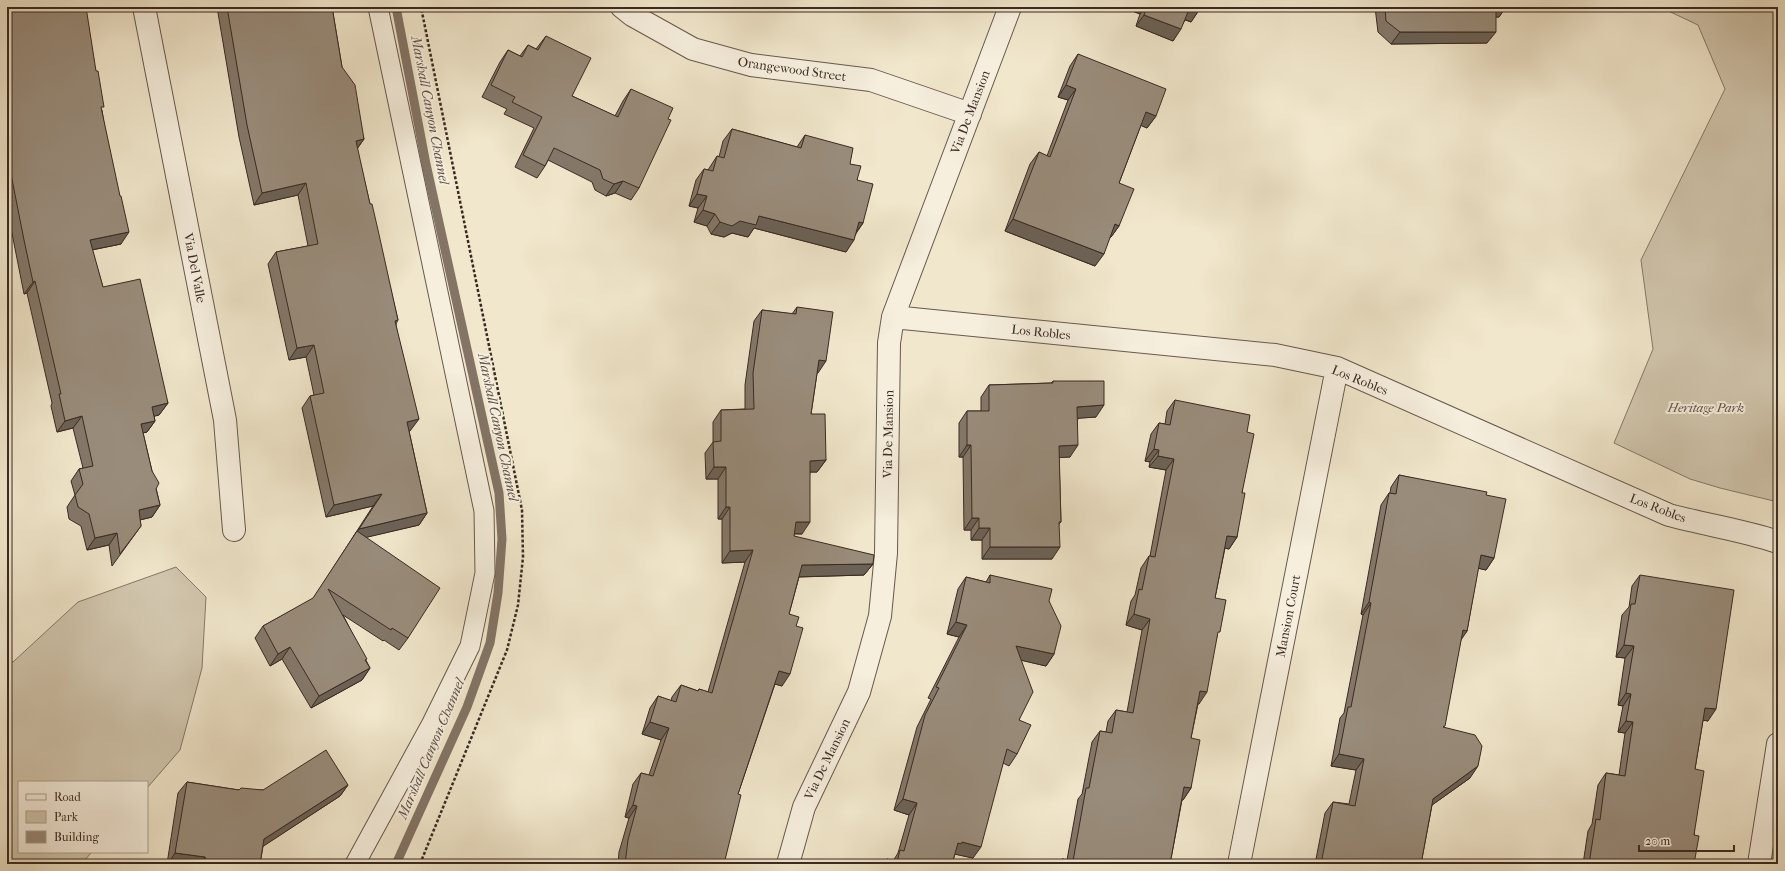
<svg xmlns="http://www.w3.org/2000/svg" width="1785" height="871" font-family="'IM FELL French Canon',serif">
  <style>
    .green { fill: #d2c7af; stroke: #867869 }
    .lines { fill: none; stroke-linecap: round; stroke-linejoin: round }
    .stream { stroke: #837466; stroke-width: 9 }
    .lane-casing { stroke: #68584d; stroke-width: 21 }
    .street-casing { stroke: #68584d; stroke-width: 24 }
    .path { stroke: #3a2923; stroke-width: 2.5; stroke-dasharray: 3 2; stroke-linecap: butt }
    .lane { stroke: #f6efde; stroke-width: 19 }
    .street { stroke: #f6efde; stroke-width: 22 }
    .wall { fill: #84786a; stroke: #3a2923 }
    .shaded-wall { fill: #6b6256; stroke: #3a2923 }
    .building { fill: #998c7b; stroke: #3a2923 }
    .labels { text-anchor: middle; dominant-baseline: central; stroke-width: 4; stroke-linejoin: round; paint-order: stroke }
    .street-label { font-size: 13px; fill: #3a2923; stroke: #f6efde }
    .park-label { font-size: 13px; font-style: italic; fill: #605046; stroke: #f6efde }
    .water-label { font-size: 14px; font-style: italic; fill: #5e4e45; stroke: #f6efde }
  </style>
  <rect width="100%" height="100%" fill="#f1e7cc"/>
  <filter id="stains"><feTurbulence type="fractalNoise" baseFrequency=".005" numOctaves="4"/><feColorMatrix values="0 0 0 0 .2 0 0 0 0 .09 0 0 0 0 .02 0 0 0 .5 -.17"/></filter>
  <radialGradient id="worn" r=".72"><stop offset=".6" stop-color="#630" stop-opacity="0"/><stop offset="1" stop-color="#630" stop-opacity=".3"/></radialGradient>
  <path class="green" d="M1660 7H1778V502L1720 488 1690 479 1614 443 1653 349 1641 260 1725 89 1698 25Z
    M176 567 206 597 202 668 180 750 147 788V782H19V852H92L81 864H7V661L13 662 78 602Z"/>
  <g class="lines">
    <path class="stream" d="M396 864 467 707 490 643 498 593 502 539 499 493 426 164 396 7"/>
    <defs>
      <path id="lane" d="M355 864 432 723 470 646 485 573 484 511 378 7"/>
      <path id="street" d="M144 7 225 420 234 530
        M622 7 632 15 693 49 751 65 871 80 970 114
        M893 317 1275 355 1337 368 1669 515C1706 525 1742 530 1778 542
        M788 864 804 807 859 692 880 616 886 553 889 343 893 317 1010 7
        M1239 864 1337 368
        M1759 864 1778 744"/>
    </defs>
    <use href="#lane" class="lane-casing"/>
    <use href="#street" class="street-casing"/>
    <path class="path" d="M420 864 507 650 518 605 523 557 522 510 421 7"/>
    <use href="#lane" class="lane"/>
    <use href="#street" class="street"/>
  </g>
  <path class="wall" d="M7 7 102 110 121 244 92 250 103 287 168 403 159 415 154 416 155 421 147 432 143 433 160 505 152 517 140 520 141 526 112 566 109 545 87 550 81 526 69 519 67 507 75 495 71 481 79 469 83 468 73 428 57 432 51 406 52 403 27 293 24 294 7 208Z
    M217 7H332L342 67 364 139 357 149 370 204 398 320 396 324 410 431H409L427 513 419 525 366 537 408 638 399 650 384 640 383 641 343 615 370 668 362 680 311 708 282 659 270 666 255 638 263 626 313 599 373 506 326 517 302 408 310 396 314 395 306 357 289 360 268 264 276 252 308 246 298 195 254 205 239 137Z
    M1122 7H1201L1191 22 1185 20 1173 41 1136 26 1140 14Z
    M1375 7H1506L1499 17H1496L1487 43 1391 44 1378 32Z
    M546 36 572 96 615 116 623 101 631 89 639 188 631 200 615 193 606 196 595 190 592 182 548 160 545 166 537 178 515 167 534 128 504 114 507 109 482 97 500 62 508 50 520 56 528 45 536 49Z
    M1078 54 1156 116 1147 128 1141 125 1119 183V226L1111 237H1110L1095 266 1005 231 1030 164 1039 152 1047 156 1068 100 1058 97 1070 66Z
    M732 129 797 147 805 135 850 164 857 180 863 223 857 232 846 252 754 228 748 237 732 233 724 237 711 234 707 226 694 222 698 208 689 206 696 180 704 169 708 170 717 156 719 157 723 141Z
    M797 307 818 373H817L811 414 826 460 817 472H810L802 534H794V536L873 564 864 575 799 577 789 614 796 626 782 686 775 684 738 794 724 864H618L619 852 629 818 625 817 633 784 641 773 649 775 661 740 642 734 650 708 658 696 671 701 672 697 681 685 698 691 699 689 708 692 745 562 722 563V519H718V479H706L705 453 713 442V422L721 410 745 409V385L754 321 762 310 792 314Z
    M1053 381 1096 417 1078 418 1070 457H1059L1061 522 1059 524 1052 559H982V540H971V530H964L963 457H959V423L967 411H981V397L989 385 1051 383Z
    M1175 400 1247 432 1242 493 1237 537 1229 549 1225 548 1215 598 1217 636 1199 704H1198L1191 738V788L1183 800H1182L1170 864H1058L1062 859 1067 860 1078 799 1082 794 1092 742 1100 731 1106 732 1108 721 1116 710 1127 712 1142 630 1126 625 1131 601 1135 595 1141 568 1149 556H1150L1166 470 1149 467 1150 462 1145 461 1151 434 1159 423 1165 424 1167 411Z
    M1399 475 1486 495 1494 558 1486 570 1478 568 1467 631 1461 639 1443 728 1470 778 1432 805 1421 864H1315L1325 813 1333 802 1349 804 1356 770 1331 766 1340 718 1344 713 1363 615 1361 614 1381 505 1389 493H1390L1391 487Z
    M990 575 1049 601 1054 654 1046 666 1021 660 1019 720 1017 754 1009 766 1003 763 973 858 955 854 952 864H883L887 859 893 861 898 853 909 815 894 810 917 727 931 699 928 698 959 637 947 634 958 589 966 577 986 582Z
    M1640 575 1708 721 1703 720 1695 769 1694 864H1583L1588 831 1592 824 1598 785 1606 773 1619 775 1625 733 1618 732 1623 706 1618 705 1625 658 1616 657 1622 615 1629 607 1632 586Z
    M187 782 239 790H263L348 785 340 796 263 846 260 864H167L178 793Z"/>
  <path class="shaded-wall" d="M1122 7H1145L1140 14Z
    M1190 7 1199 10 1191 22 1182 18Z
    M1495 7H1506L1499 17H1488Z
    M1144 15 1181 29 1173 41 1136 26Z
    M1400 32H1496L1487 43 1391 44Z
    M1066 85 1076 89 1068 100 1058 97Z
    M1146 112 1156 116 1147 128 1137 124Z
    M364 139 356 150V141Z
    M623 181 615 193 606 196 614 184Z
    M306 183 298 195 254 205 262 193Z
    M697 194 707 196 698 208 689 206Z
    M703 210 715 214 707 226 694 222Z
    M759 216 854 240 846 252 754 228 748 237 732 233 724 237 711 234 720 222 740 221Z
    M1013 219 1104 254 1095 266 1005 231Z
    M859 222 863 223 854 235Z
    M1115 224 1119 226 1111 237 1107 236Z
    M129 232 121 244 81 252 90 240Z
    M35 281 27 293 24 294 33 282Z
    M314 345 306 357 289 360 297 348Z
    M819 360 826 361 818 373 811 372Z
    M168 403 159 415 144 419 152 407Z
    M1104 405 1096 417 1069 419 1077 407Z
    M82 416 73 428 57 432 65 421Z
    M419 419 410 431 398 434 407 422Z
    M155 421 147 432 133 435 141 424Z
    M967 445H971L963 457H959Z
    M1078 445 1070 457 1051 458 1059 446Z
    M1154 449 1159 450 1150 462 1145 461Z
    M1158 456 1174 459 1166 470 1149 467Z
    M826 460 817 472H802L810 461Z
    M714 467H726L718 479H706Z
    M382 494 373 506 326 517 334 505Z
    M160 505 152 517 131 522 139 510Z
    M726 507H730L722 519H718Z
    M427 513 419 525 351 541 357 531 351 541 359 529Z
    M972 518H979L971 530H964Z
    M796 522H810L802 534 788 533Z
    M979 528H990L982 540H971Z
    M117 533 109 545 87 550 95 538Z
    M1227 536 1237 537 1229 549 1219 547Z
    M990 547H1060L1052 559H982Z
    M753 550 745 562 722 563 730 551Z
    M1481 555 1494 558 1486 570 1472 567Z
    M873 564 864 575 794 577 802 565Z
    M1369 602 1371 603 1363 615 1361 614Z
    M1134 614 1150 619 1142 630 1126 625Z
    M956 622 967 625 959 637 947 634Z
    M1463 630 1467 631 1459 643Z
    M1624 645 1634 646 1625 658 1616 657Z
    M1016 646 1054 654 1046 666 1007 657Z
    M290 647 282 659 270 666 278 654Z
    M370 668 362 680 311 708 319 696Z
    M779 671 790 674 782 686 771 683Z
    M1200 691 1207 692 1199 704 1192 703Z
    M1626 693 1631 694 1623 706 1618 705Z
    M1705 708 1716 709 1708 721 1697 719Z
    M1626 721 1633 722 1625 733 1618 732Z
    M650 722 669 728 661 740 642 734Z
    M1339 754 1364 759 1356 770 1331 766Z
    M1478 766 1470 778 1425 810 1433 799Z
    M348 785 340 796 256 851 264 839Z
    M1184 787 1191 788 1183 800 1176 799Z
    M903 799 917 803 909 815 894 810Z
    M633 805 637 806 629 818 625 817Z
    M962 842 981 847 973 858 954 854 958 843Z
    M175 853 205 857 200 864H168Z
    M236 862 247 864H233Z
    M1161 862 1170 864H1160Z"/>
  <path class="building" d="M7 7H86L96 71H98L104 107H101L120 196H121L129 232 90 240 103 287 140 279 168 403 152 407 155 421 141 424 152 471 159 483 156 489 160 505 139 510 141 526 120 554 117 533 95 538 89 514 78 507 75 495 83 484 79 469 93 466 82 416 65 421 59 394H61L35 281 33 282 24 240 7 154Z
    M227 7H332L342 67 355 85 364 139 356 141 370 204H372L378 230 398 320 395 321 419 419 407 422 427 513 359 529 382 494 334 505 310 396 324 393 314 345 297 348 276 252 318 244 306 183 262 193 247 125Z
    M1147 7H1190L1181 29 1144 15Z
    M1191 7H1201L1199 10Z
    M1385 7H1496V32H1400L1386 21Z
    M546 36 591 58 572 96 618 117 631 89 673 108 668 119 671 120 639 188 623 181 614 184 603 179 600 170 554 148 545 166 523 155 542 117 512 102 515 97 491 85 508 50 522 57 528 45 538 50Z
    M1078 54 1166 89 1156 116 1146 112 1119 183 1134 189 1119 226 1115 224 1104 254 1013 219 1039 152 1050 157 1076 89 1066 85Z
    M732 129 801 148 805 135 853 148 850 164 861 166 857 180 873 184 863 223 859 222 854 240 759 216 756 225 740 221 732 226 720 222 715 214 703 210 707 196 697 194 704 169 713 171 717 156 724 158Z
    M797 307 833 312 826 361 819 360 811 414H825L826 460 810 461V522H796L794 536 874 555 873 564 802 565 789 614 799 617 796 626 803 628 790 674 779 671 738 794 741 795 724 864H625L628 840 637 806 633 805 641 773 653 776 669 728 650 722 658 696 676 702 681 685 698 691 699 689 712 693 753 550 730 551V507H726V467H714L713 442 721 441V410L754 409 753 373 762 310 796 314Z
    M1053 381H1104V405L1077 407 1078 445 1059 446 1061 522H1059L1060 547H990V528H979V518H972L971 445H967V411H989V385L1053 383Z
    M1175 400 1250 415 1247 432 1254 434 1242 493H1245L1237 537 1227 536 1215 598 1226 600 1220 632H1218L1207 692 1200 691 1191 738 1200 740 1191 788 1184 787 1170 864 1161 862V864H1061L1062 859 1073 861 1086 788H1089L1100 731 1112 733 1116 710 1133 713 1150 619 1134 614 1139 589 1142 590 1149 556 1155 557 1174 459 1158 456 1159 450 1154 449 1159 423 1170 425Z
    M1399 475 1487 492 1486 495 1506 499 1494 558 1481 555 1467 631 1463 630 1445 726 1443 727 1475 735 1482 746 1478 766 1433 799 1421 864H1321L1333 802 1355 806 1364 759 1339 754 1348 707H1351L1371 603 1369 602 1389 493 1396 494Z
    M357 531 440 588 408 638 392 628 391 630 328 589 367 659 365 660 370 668 319 696 290 647 278 654 263 626 313 598Z
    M990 575 1052 589 1049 601 1061 626 1054 654 1016 646 1033 692 1019 720 1031 725 1017 754 1007 749 981 847 962 842 961 844 958 843 952 864H885L887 859 897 862 900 850 904 851 917 803 903 799 925 715 939 688 936 687 967 625 956 622 966 577 990 583Z
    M1640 575 1734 590 1716 709 1705 708 1695 769 1704 771 1694 835 1699 836 1694 864H1661L1655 863V864H1589L1596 819 1600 820 1606 773 1625 776 1633 722 1626 721 1631 694 1626 693 1634 646 1624 645 1631 604H1635Z
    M326 750 348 785 264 839 260 864H247L236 862 233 864H209L205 857 175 853 187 782 239 790 241 788 263 790Z"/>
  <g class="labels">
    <g class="street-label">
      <text transform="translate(792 69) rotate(8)">Orangewood Street</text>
      <text transform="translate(970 112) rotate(-69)">Via De Mansion</text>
      <text transform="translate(195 268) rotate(79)">Via Del Valle</text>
      <text transform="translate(1041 332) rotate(6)">Los Robles</text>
      <text transform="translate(1360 380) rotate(22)">Los Robles</text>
      <text transform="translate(888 434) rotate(-89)">Via De Mansion</text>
      <text transform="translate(1658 508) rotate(21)">Los Robles</text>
      <text transform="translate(1288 616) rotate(-79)">Mansion Court</text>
      <text transform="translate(827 759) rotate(-64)">Via De Mansion</text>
    </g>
    <g class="park-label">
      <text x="1706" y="407">Heritage Park</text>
    </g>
    <g class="water-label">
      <text transform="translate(430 110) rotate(79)">Marshall Canyon Channel</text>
      <text transform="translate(498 427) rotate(78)">Marshall Canyon Channel</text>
      <text transform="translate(431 749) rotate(-67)">Marshall Canyon Channel</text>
    </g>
  </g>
  <rect width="1785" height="871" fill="none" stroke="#f1e7cc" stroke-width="24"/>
  <rect x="8" y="8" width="1769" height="855" fill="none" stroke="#3a2923" stroke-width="2"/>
  <rect x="12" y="12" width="1761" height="847" fill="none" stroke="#3a2923"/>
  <rect x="18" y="781" width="130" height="72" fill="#f6efde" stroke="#aba093"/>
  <rect x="26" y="794" width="20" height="6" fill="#f6efde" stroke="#aba093"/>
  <text x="54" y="801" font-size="12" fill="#3a2923">Road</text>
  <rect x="26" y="811" width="20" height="12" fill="#d2c7af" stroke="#aba093"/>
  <text x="54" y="821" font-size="12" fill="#3a2923">Park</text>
  <rect x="26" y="831" width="20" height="12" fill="#998c7b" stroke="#aba093"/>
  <text x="54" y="841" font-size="12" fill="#3a2923">Building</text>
  <path d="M1639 845v6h95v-6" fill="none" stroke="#3a2923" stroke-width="2"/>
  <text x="1645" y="845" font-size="12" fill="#3a2923" stroke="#f6efde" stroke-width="3" paint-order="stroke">20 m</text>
  <rect width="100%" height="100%" filter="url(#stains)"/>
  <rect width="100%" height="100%" fill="url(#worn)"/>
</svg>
